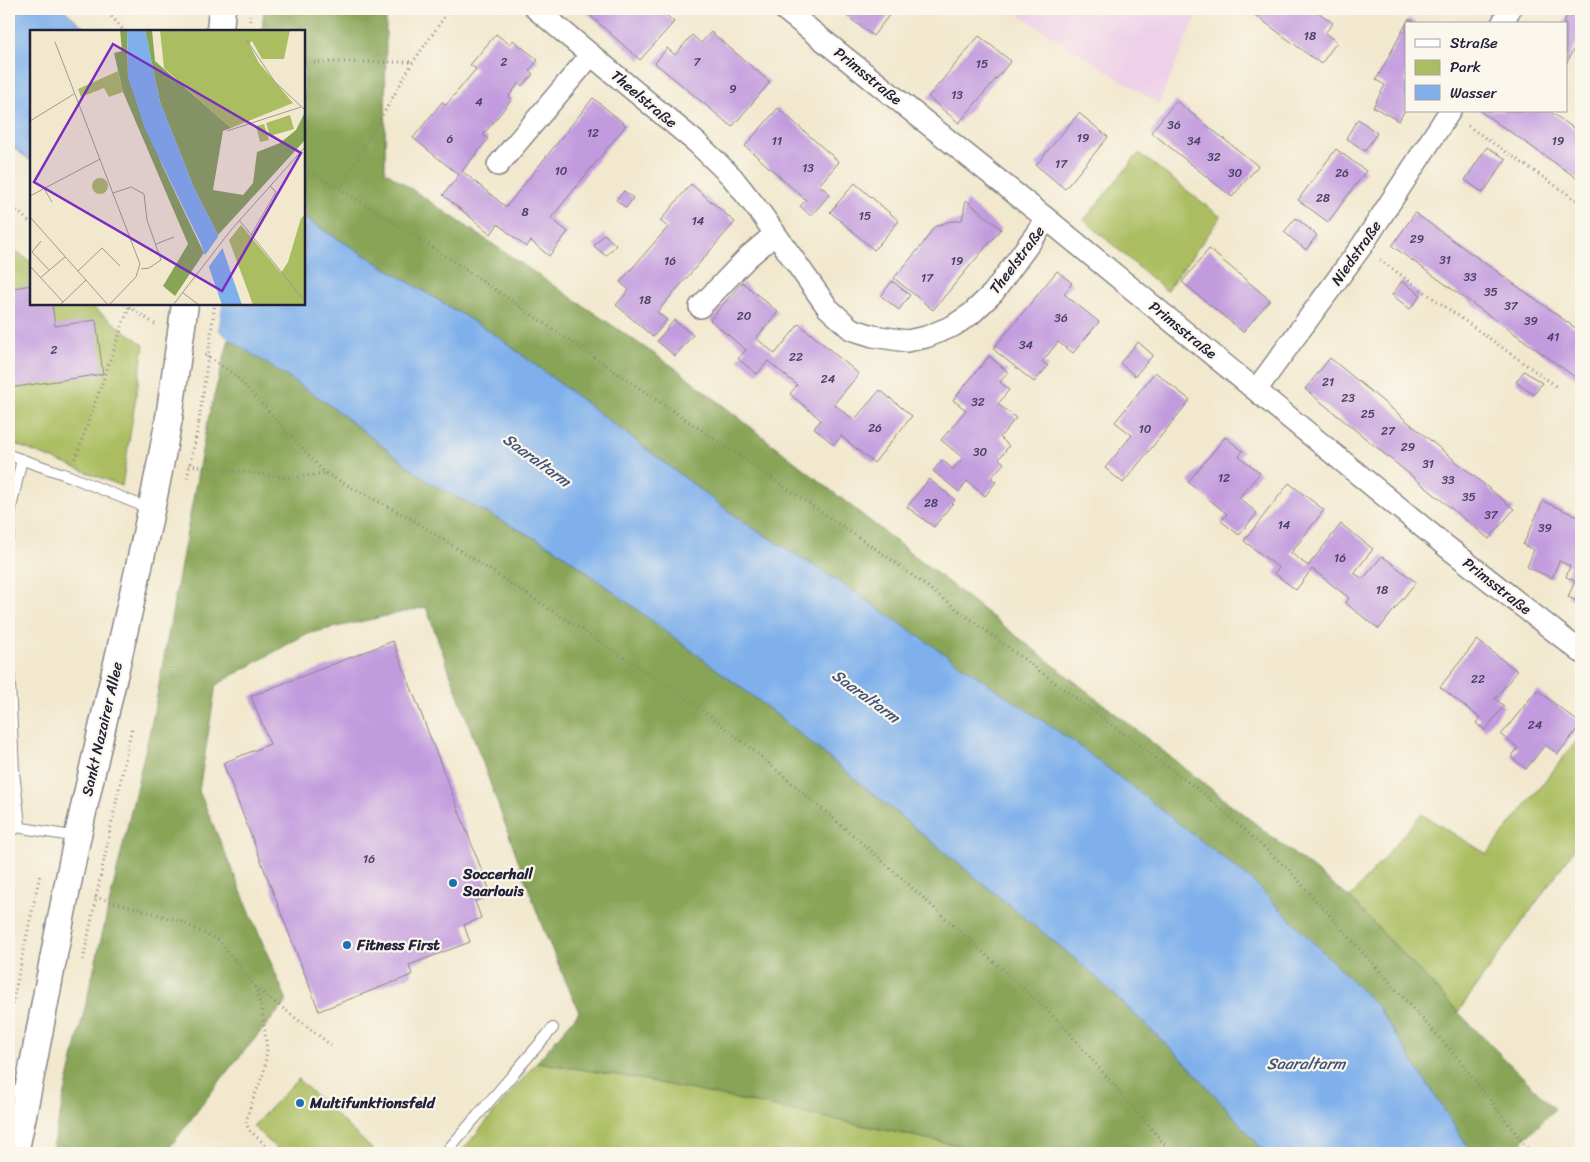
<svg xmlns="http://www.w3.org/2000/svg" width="1590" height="1162" font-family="Sriracha,sans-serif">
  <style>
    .built { fill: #eed0e8 }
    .green { fill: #abbd61; stroke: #66704e }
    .forest { fill: #88a457; stroke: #556349 }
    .water { fill: #7fb0eb; stroke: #506993 }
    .pier { fill: #f1e8ce }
    .building { fill: #c29bde }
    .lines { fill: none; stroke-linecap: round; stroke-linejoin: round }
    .service-casing { stroke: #8a8584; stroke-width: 12 }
    .minor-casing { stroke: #8a8584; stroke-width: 24 }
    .tertiary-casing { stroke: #8a8584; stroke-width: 29 }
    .path { stroke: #8a8584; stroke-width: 3; stroke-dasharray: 1 4; stroke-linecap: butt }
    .service { stroke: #fff; stroke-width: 10 }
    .minor { stroke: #fff; stroke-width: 21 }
    .tertiary { stroke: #fff; stroke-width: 26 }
    .tertiary-bridge-casing { stroke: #8a8584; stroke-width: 29; stroke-linecap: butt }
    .path-bridge { stroke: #8a8584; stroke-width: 3; stroke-dasharray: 1 4; stroke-linecap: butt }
    .tertiary-bridge { stroke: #fff; stroke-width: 26 }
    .poi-dot { fill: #1f6fb2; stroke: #fbf7ec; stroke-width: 2 }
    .labels { text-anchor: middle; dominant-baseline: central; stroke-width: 4.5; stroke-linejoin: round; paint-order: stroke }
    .number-label { font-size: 12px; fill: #4a4064 }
    .street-label { font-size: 15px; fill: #22223b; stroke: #fbf7ec }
    .poi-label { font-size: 15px; font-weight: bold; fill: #22223b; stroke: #fbf7ec; text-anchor: start }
    .water-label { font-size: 16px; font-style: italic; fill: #435479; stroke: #fbf7ec }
    .inset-road { fill: none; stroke: #9e9993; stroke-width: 1 }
    .view { fill: #7b2cbf; fill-opacity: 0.15; stroke: #7b2cbf; stroke-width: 2.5 }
    .inset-edge { fill: none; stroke: #22223b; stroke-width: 2.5 }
  </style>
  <rect width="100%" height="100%" fill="#fbf7ec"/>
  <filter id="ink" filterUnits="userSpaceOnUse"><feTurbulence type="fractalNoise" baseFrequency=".02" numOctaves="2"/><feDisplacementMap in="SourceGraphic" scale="10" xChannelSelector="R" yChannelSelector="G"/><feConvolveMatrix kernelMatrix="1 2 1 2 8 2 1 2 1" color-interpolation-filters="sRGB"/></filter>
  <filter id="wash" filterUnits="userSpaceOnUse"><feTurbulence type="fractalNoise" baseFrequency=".0096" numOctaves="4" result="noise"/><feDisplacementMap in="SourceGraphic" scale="20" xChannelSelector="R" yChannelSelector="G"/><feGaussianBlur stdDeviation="1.12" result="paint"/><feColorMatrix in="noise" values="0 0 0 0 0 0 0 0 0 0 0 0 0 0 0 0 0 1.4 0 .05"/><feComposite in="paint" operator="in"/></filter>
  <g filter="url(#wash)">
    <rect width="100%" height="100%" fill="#f1e8ce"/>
    <path class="built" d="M1010 9H1199L1159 104Z"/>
    <path class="green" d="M1139 153 1221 217 1166 291 1084 220Z
      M9 246 31 262V304H88L144 345 122 486 9 442Z
      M1581 735V840L1458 1012 1350 898 1421 814 1487 854Z
      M537 1062 640 1079 995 1153H460Z
      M298 1079 376 1153H281L253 1126Z"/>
    <path class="forest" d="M264 9H386L385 171 678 370 1350 898 1458 1012 1555 1109 1511 1153H1472L1377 1006 838 581 739 519 497 336 306 219 304 218V31H262Z
      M229 339 327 403 430 483 556 549 767 707 1085 967 1188 1065 1266 1153H995L640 1079 537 1062 579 1012 544 931 426 607 306 634 216 685 199 791 287 1001 229 1069 170 1147 169 1153H51L153 717 207 423Z"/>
    <path class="water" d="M9 9H63L88 31H31V161L9 144Z
      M304 218 497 336 739 519 838 581 1078 745 1249 878 1377 1006 1472 1153H1266L1188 1065 1085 967 767 707 556 549 430 483 327 403 229 339 193 304H304Z"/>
    <path class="pier" d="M191 304H222L218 331 191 306Z"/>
    <g id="blocks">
      <path class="building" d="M583 9H659L674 22 640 60Z
        M845 9H894L873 36 842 12Z
        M1247 9H1314L1333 23 1325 33 1337 42 1321 64Z
        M1570 9 1581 14V35L1566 64V24H1563Z
        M1409 19 1418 24H1406Z
        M1406 24V108L1399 121 1373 107 1385 85 1376 80Z
        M711 32 770 82 732 127 655 63 667 48 675 55 692 35 701 43Z
        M496 34 509 44 513 40 538 60 529 71 533 74 522 86 519 83 509 96 512 99 483 135 488 139 462 171 506 207 593 98 626 125 551 218 568 232 549 256 531 241 526 247 498 224 491 234 443 195 459 175 413 138 442 102 446 105 476 69 470 65Z
        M979 36 1011 61 959 123 928 97Z
        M1176 101 1258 166 1232 197 1151 132Z
        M778 108 839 162 819 185 830 194 811 216 800 206 806 200 745 146Z
        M1480 111H1549L1581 133V181Z
        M1079 113 1108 137 1065 189 1036 165Z
        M1358 119 1377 133 1365 151 1346 138Z
        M1487 147 1506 159 1483 193 1465 180Z
        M1336 149 1366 171 1328 222 1298 200Z
        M855 183 899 221 874 250 830 212Z
        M691 184 735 222 657 312 667 320 653 337 616 305 629 290 620 282 668 227 660 221Z
        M624 191 633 198 626 208 616 200Z
        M966 200 1001 229 933 310 894 278 922 245 934 227 947 222 962 220Z
        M1415 213 1581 332V368L1575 377 1392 246Z
        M1296 218 1317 235 1306 250 1284 232Z
        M604 234 616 245 606 256 594 246Z
        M1209 249 1270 300 1243 332 1182 282Z
        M1057 271 1072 283 1064 294 1099 322 1073 353 1058 342 1042 362 1048 366 1034 382 993 349Z
        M892 281 910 295 899 310 881 296Z
        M1402 281 1421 295 1410 309 1392 295Z
        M742 282 778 312 756 338 775 354 799 324 859 374 834 404 854 420 880 390 912 416 874 463 841 436 834 445 814 428 821 420 790 394 797 385 768 361 757 374 738 359 746 350 710 320Z
        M31 285V304H52L55 326 96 320 103 374 9 388V289Z
        M674 320 693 335 675 356 657 341Z
        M1138 342 1153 355 1135 376 1120 363Z
        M989 356 1008 372 1000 382 1009 390 998 404 1016 418 1000 437 1009 446 999 459 1004 463 991 478 996 482 985 496 967 481 959 492 933 471 942 460 953 469 963 458 941 440 966 410 953 400Z
        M1330 358 1514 509 1489 539 1305 389Z
        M1524 371 1542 383 1534 395 1516 382Z
        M1155 372 1190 400 1123 483 1105 468 1132 435 1115 422Z
        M1225 437 1243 451 1239 456 1260 473 1239 498 1257 513 1239 535 1221 521 1227 514 1188 482Z
        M929 479 955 500 934 527 907 507Z
        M1289 483 1324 510 1291 553 1308 566 1341 524 1373 549 1354 573 1363 579 1382 556 1416 582 1379 629 1345 603 1349 598 1312 569 1296 590 1274 573 1279 568 1244 541Z
        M1543 501 1581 518V603L1568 597 1575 581 1566 577 1570 566 1559 561 1552 578 1527 567 1534 550 1523 545Z
        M1477 640 1517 671 1495 699 1504 706 1485 730 1476 723 1480 718 1440 687Z
        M393 641 491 894 475 901 481 918 464 925 470 942 409 965 412 975 319 1011 223 763 270 744 251 696Z
        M1537 690 1581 724 1558 754 1545 745 1526 769 1511 757 1518 748 1501 735Z"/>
    </g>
  </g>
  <g filter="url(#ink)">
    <use href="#blocks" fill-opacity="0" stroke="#8a8584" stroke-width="1"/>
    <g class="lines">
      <defs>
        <path id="service" d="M9 455 69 476 150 509
          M9 536 11 508 22 459
          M9 662 14 772 20 825 22 828 78 837
          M9 833 20 826
          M9 1089 27 1093
          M445 1153 553 1028"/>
        <path id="minor" d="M536 9 697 143 732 177 762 215 828 308 851 329 873 336 907 341 926 337 953 326 971 314 993 293 1047 219
          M784 9 1047 219 1447 547 1581 652
          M1502 24 1510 9
          M498 165 591 55
          M700 307 748 257 775 234
          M1256 390 1361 247 1450 111"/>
        <path id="tertiary" d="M220 31 222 9
          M15 1153C38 1048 55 941 78 835 108 696 144 558 169 418"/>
      </defs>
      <use href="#service" class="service-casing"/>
      <use href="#minor" class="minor-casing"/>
      <use href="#tertiary" class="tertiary-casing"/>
      <path class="path" d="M105 9 124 31
        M250 21 251 9
        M304 62H412
        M1468 126 1581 203
        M304 170 340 189 431 246 886 556 1204 794 1289 870 1460 1061 1531 1153
        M340 189 413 62 450 9
        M9 204 31 223
        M1380 260 1556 386
        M125 304 155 324
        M205 355 234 374 325 473 413 520 691 701 759 755 878 857 1059 1021 1172 1153
        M75 459 129 307
        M189 465 292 478 325 473
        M187 478 199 422
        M95 897 180 921 218 940 255 986 262 1010 267 1049 264 1072 249 1110 246 1123 249 1130 274 1153
        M83 960 132 726
        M255 987 331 1045
        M9 1019 40 874"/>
      <use href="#service" class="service"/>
      <use href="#minor" class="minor"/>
      <use href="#tertiary" class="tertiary"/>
      <defs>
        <path id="tertiary-bridge" d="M169 418 185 304"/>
      </defs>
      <use href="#tertiary-bridge" class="tertiary-bridge-casing"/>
      <path class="path-bridge" d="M199 422 215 304"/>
      <use href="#tertiary-bridge" class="tertiary-bridge"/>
    </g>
  </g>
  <g class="poi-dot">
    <circle cx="453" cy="883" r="5"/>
    <circle cx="347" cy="945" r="5"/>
    <circle cx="300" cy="1103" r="5"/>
  </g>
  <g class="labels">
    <g class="number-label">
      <text x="1310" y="36">18</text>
      <text x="504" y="62">2</text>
      <text x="697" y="62">7</text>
      <text x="982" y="64">15</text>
      <text x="733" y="89">9</text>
      <text x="957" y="95">13</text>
      <text x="479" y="102">4</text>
      <text x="1174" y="125">36</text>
      <text x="593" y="133">12</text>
      <text x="1083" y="138">19</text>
      <text x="450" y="139">6</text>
      <text x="777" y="141">11</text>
      <text x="1194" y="141">34</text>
      <text x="1558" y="141">19</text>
      <text x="1214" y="157">32</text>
      <text x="1061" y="164">17</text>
      <text x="808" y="168">13</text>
      <text x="561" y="171">10</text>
      <text x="1235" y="173">30</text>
      <text x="1342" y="173">26</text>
      <text x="1323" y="198">28</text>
      <text x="525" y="212">8</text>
      <text x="865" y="216">15</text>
      <text x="698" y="221">14</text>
      <text x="1417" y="239">29</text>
      <text x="1445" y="260">31</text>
      <text x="670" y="261">16</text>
      <text x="957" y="261">19</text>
      <text x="1470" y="277">33</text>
      <text x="927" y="278">17</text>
      <text x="1491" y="292">35</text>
      <text x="645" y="300">18</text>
      <text x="1511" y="306">37</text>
      <text x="744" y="316">20</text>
      <text x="1061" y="318">36</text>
      <text x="1531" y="321">39</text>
      <text x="1553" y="337">41</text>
      <text x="1026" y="345">34</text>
      <text x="54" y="350">2</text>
      <text x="796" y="357">22</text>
      <text x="828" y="379">24</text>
      <text x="1328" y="382">21</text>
      <text x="1348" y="398">23</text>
      <text x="978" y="402">32</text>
      <text x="1368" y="414">25</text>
      <text x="875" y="428">26</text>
      <text x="1145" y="429">10</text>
      <text x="1388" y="431">27</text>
      <text x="1408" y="447">29</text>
      <text x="980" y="452">30</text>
      <text x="1428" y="464">31</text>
      <text x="1224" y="478">12</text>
      <text x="1448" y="480">33</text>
      <text x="1469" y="497">35</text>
      <text x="931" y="503">28</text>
      <text x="1491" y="515">37</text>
      <text x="1284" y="525">14</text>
      <text x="1545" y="528">39</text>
      <text x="1340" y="558">16</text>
      <text x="1382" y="590">18</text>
      <text x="1478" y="679">22</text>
      <text x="1535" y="725">24</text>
      <text x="369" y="859">16</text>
    </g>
    <g class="street-label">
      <text transform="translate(868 76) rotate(39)">Primsstraße</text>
      <text transform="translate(644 99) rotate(40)">Theelstraße</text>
      <text transform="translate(1356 253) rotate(-55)">Niedstraße</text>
      <text transform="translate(1017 260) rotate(-53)">Theelstraße</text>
      <text transform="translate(1183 330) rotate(39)">Primsstraße</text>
      <text transform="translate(1497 586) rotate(38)">Primsstraße</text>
      <text transform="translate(102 729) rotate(-77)">Sankt Nazairer Allee</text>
    </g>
    <g class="poi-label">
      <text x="463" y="874">Soccerhall<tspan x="463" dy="17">Saarlouis</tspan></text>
      <text x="357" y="945">Fitness First</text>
      <text x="310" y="1103">Multifunktionsfeld</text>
    </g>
    <g class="water-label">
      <text transform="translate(537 460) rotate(36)">Saaraltarm</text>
      <text transform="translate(866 696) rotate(36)">Saaraltarm</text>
      <text x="1306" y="1063">Saaraltarm</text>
    </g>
  </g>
  <g transform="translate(30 30)">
    <rect width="275" height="275" fill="#f1e8ce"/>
    <path d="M130 0H260L254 29H232L222 11 219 14 229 33 263 73 201 98 134 38ZM88 41 93 62 79 67 74 58 51 67 48 59ZM260 85 264 99 240 106 236 93ZM234 94 239 110 230 112 226 96ZM62 156a8 8 0 1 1 16 0a8 8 0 1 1-16 0ZM275 185V275H223L199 210 211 195 251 243 258 232 271 188Z" fill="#abbd61"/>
    <path d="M90 0H97L98 47 132 135 174 223 145 266 133 256 158 214 93 62 84 23 92 21ZM115 0H122L125 31 201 98 193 101 183 160 213 165 223 153 227 122 250 113 266 100 275 82V110L188 205 164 158 130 72Z" fill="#88a457"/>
    <path d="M97 0H115L130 72 164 158 188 205 212 275H192L171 214 115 99 98 47Z" fill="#7fb0eb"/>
    <path d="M190 204 194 216 177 239 173 228Z" fill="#f1e8ce"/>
    <path class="inset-road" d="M216 9 245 52 275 80M25 12 110 234 106 247 79 275M0 91 44 64M197 101 271 77M13 157 22 172M83 163 101 157 114 164 117 190 131 230 119 238 111 239M0 166 70 129M0 187 78 275M209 190 275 271M221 205 246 162 240 156M11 211 2 222 19 240M126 214 144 207M0 236 33 272M48 241 72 218 90 236M10 248 35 227M153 263 169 275M30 275 56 250M143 275 201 200 275 117"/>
    <path class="view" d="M83 14 271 123 192 261 4 152Z"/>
    <rect width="275" height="275" class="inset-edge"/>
  </g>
  <rect width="1590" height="1162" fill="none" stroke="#fbf7ec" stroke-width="30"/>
  <rect x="1405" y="22" width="162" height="90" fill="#fbf7ec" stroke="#a4a2a5"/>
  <rect x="1415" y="39" width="25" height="8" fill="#ffffff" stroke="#a4a2a5"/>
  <text x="1450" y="48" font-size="15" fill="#22223b">Straße</text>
  <rect x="1415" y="60" width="25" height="15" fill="#abbd61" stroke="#a4a2a5"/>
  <text x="1450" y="72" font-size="15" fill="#22223b">Park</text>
  <rect x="1415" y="85" width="25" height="15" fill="#7fb0eb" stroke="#a4a2a5"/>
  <text x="1450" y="98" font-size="15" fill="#22223b">Wasser</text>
</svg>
